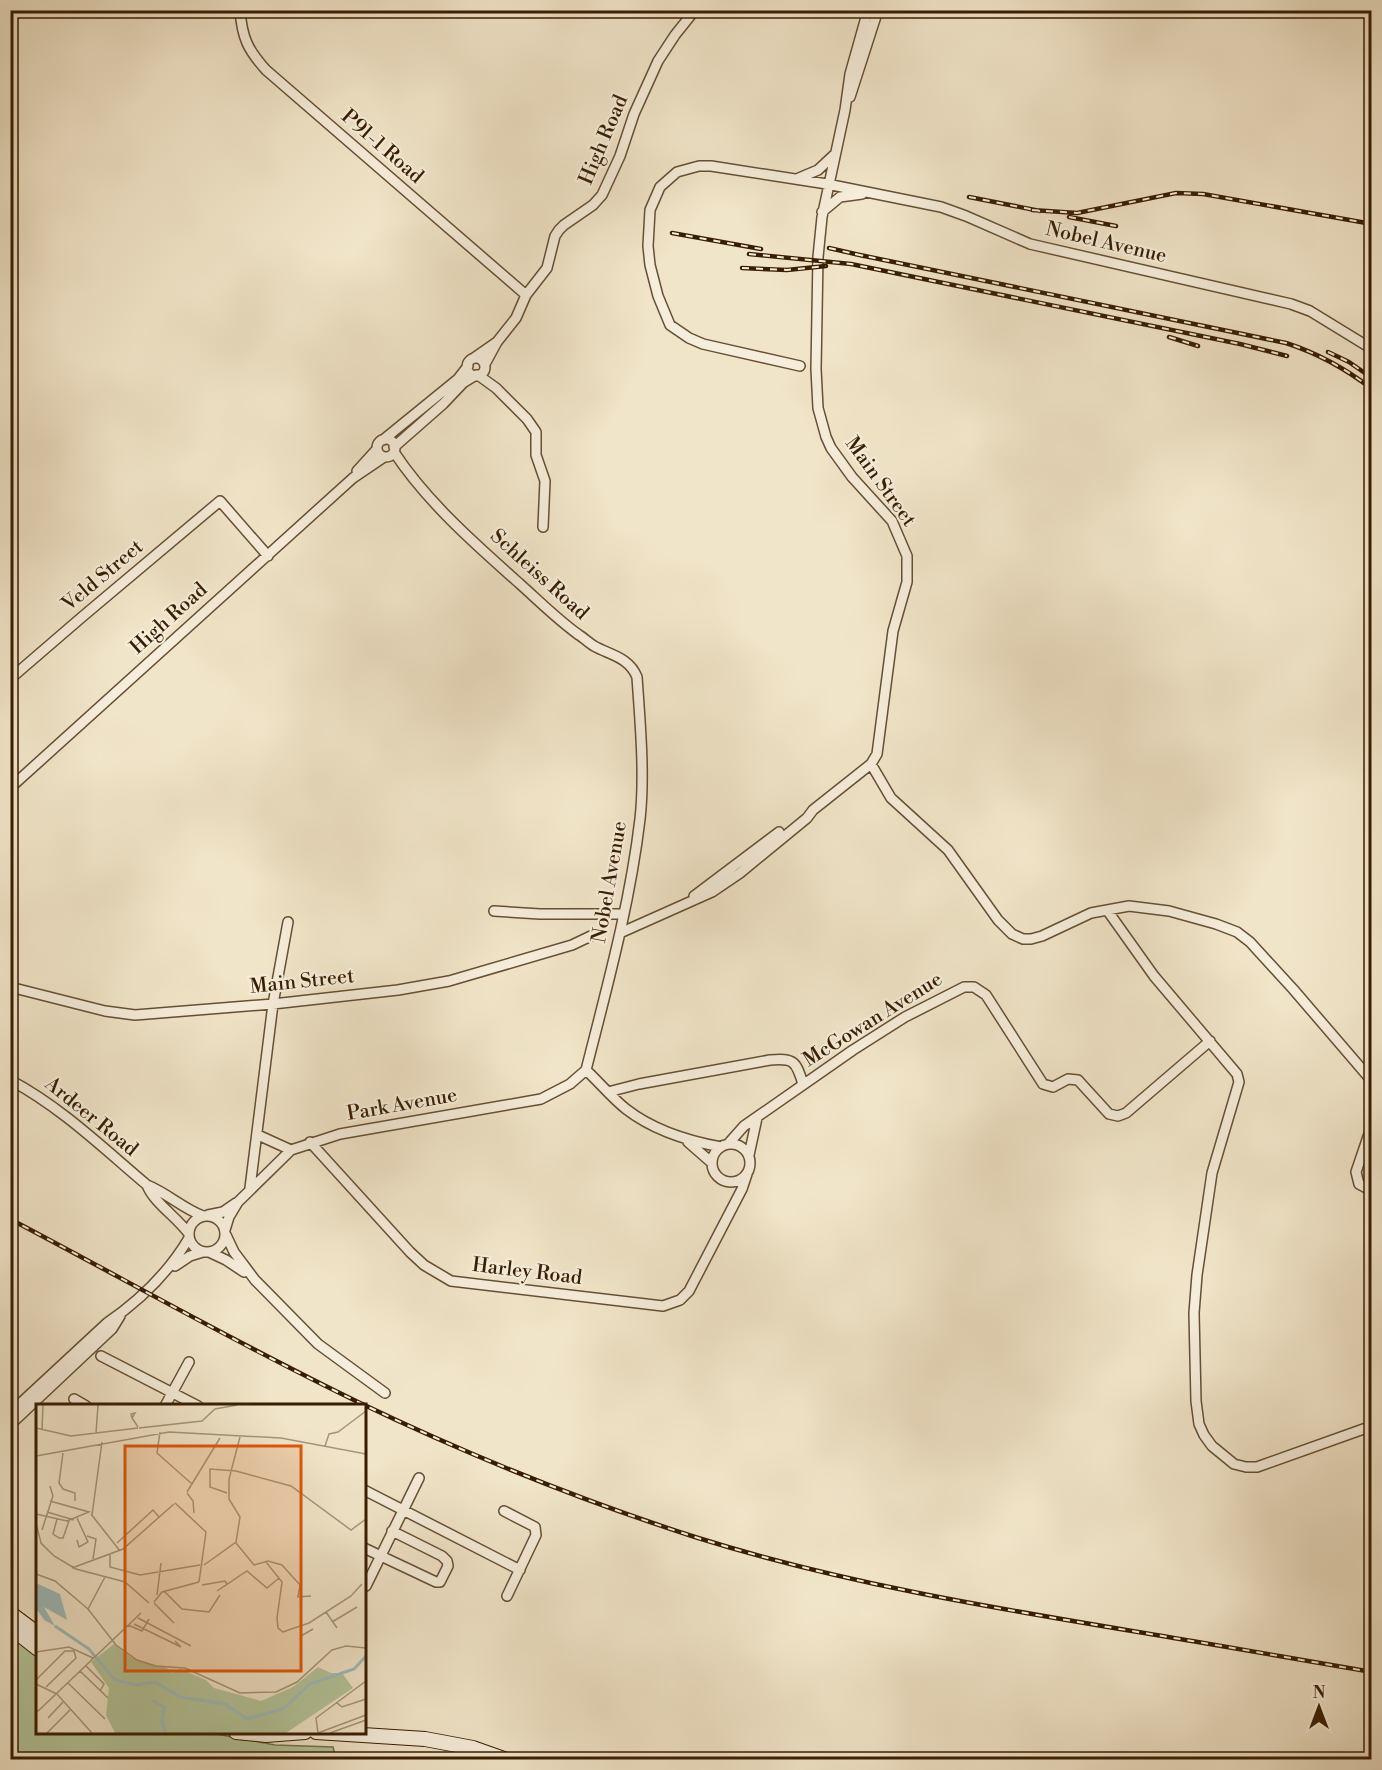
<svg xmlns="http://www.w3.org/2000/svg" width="1382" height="1770" font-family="'Libre Bodoni',serif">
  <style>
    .green { fill: #b4c69b; stroke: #76724e; stroke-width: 1.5 }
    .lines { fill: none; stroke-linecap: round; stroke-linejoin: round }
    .minor-casing { stroke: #664f32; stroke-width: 12 }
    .secondary-casing { stroke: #381d00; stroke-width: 16 }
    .minor { stroke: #f6eedc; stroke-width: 9 }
    .secondary { stroke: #f6eedc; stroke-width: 14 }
    .rail-casing { stroke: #381d00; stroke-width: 4.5 }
    .rail { stroke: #f6eedc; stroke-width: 2; stroke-dasharray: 7; stroke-linecap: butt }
    .labels { text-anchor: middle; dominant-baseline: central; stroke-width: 4.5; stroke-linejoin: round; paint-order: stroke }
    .street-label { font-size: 20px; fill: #381d00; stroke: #f6eedc }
    .inset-river { fill: none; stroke: #9ebdbf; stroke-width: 3 }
    .inset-road { fill: none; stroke: #a79579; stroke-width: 1.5 }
    .view { fill: #df560b; fill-opacity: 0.15; stroke: #df560b; stroke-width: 3 }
    .inset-edge { fill: none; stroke: #381d00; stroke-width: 3 }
  </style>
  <rect width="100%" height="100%" fill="#f1e5c9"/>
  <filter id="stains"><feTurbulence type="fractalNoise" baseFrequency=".00333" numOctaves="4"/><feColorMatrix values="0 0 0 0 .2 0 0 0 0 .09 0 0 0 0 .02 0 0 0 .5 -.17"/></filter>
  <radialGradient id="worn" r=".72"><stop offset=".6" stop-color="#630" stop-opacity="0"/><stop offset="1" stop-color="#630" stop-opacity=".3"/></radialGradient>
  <path class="green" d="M10 1634 37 1655 38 1732 211 1733 275 1745 333 1747 336 1759H11Z"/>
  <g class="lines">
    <defs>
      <path id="minor" d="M240 10C242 38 248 50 266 70L526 295
        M850 97 878 10
        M799 178 818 170 834 155
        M822 212 840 197 862 194
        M474 358 497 342 516 318 526 295 547 268 555 236 559 230 564 225 593 205 602 195 620 156 634 114 658 61 675 35 695 10
        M467 367a9 9 0 1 1 18 0a9 9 0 1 1-18 0Z
        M485 364 497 342
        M800 366 703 344 689 338 670 325 658 296 650 265 648 246 650 210 660 187 677 172 699 166H711L827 184 941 207 966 216 1030 244 1291 304 1310 311 1372 349
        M478 375 496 388 527 419 536 432V455L545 481 543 527
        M377 448a9 9 0 1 1 18 0a9 9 0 1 1-18 0Z
        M383 440 458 379 468 366
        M394 447 443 404 463 383 476 375
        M394 452C427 502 475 544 520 584 539 601 558 620 579 635 584 638 589 643 594 646 610 655 629 657 637 677 640 721 645 775 640 819 630 904 607 987 586 1070
        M357 471 377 449
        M10 679 82 617 220 501 268 556
        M871 764 891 798 948 850 998 920 1012 934 1023 939H1031L1042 936 1091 913 1129 906 1169 911 1216 924 1237 932 1250 942 1293 989 1372 1081
        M10 788 353 478 384 457
        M694 896 779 832
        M1107 910 1154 976 1237 1074 1239 1082 1212 1173 1197 1275 1194 1313 1196 1401 1199 1424 1204 1435 1212 1446 1234 1464 1246 1467H1257L1372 1426
        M494 911 540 914H623
        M620 933 712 892 740 873 807 818 813 810 871 764 877 754 893 631 907 582V556L892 521 852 477 831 448 826 437 818 408 816 369 818 257 822 217 845 110 850 74 868 10
        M10 987 105 1011 135 1015 273 1004 398 990 449 981 572 945 593 935
        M586 1070C600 1083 612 1098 626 1109 653 1130 688 1141 721 1147
        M10 1080C61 1107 103 1148 147 1185 167 1193 182 1208 203 1216
        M608 1092 639 1084 770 1060C794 1058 796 1061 803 1084
        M1372 1125 1356 1172 1359 1184 1372 1191
        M258 1135 291 1150
        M310 1142 410 1252 424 1265 451 1281 663 1306 680 1300 689 1291 742 1189 747 1174
        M688 1142 712 1163
        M712 1163a19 19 0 1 1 38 0a19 19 0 1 1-38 0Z
        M728 1144 744 1126 853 1050 905 1017 964 987H974L986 995 1043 1084 1053 1087 1068 1079 1078 1080 1109 1114 1118 1116 1126 1113 1210 1041
        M749 1155 757 1118
        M147 1185C154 1203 177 1217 189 1234
        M250 1188 273 1004 288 922
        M208 1215 223 1212 236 1203
        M189 1234a18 18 0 1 1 36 0a18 18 0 1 1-36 0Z
        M225 1230 229 1217 238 1202 291 1150 340 1134 541 1099 570 1084 586 1070
        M226 1235 234 1252 255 1280 318 1344 385 1393
        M209 1252 226 1260 244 1272
        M175 1266 190 1256 203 1252
        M101 1356 198 1406
        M74 1399 86 1406
        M165 1406 189 1362
        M10 1413 107 1323C139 1301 169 1272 189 1238
        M10 1425 112 1329 120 1316
        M364 1490 520 1570
        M504 1511 535 1527 536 1535 507 1596
        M364 1548 436 1582H440L448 1566 447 1561 442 1556 392 1531
        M366 1586 419 1478"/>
      <path id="secondary" d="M10 1613 38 1634
        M10 1627 38 1649
        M236 1732 266 1735 305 1732
        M316 1732 425 1739 473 1748 507 1760"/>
    </defs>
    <use href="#minor" class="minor-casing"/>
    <use href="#secondary" class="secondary-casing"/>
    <use href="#minor" class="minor"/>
    <use href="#secondary" class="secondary"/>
    <defs>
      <path id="rail" d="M969 197 1040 211
        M1032 210 1077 213 1176 193 1203 194 1372 224
        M1069 217 1116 226
        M672 233 761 249
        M829 248 864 256
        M749 254 851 264 1240 344 1287 356
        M855 254 1286 343C1317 353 1346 369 1372 389
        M742 268 787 270 826 266
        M1169 337 1198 346
        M1328 352 1349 362 1372 378
        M10 1219C126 1280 240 1345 358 1402 466 1454 580 1500 695 1537 857 1588 1026 1613 1192 1641 1252 1651 1312 1662 1372 1672"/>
    </defs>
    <use href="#rail" class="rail-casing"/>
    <use href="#rail" class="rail"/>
  </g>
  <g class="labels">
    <g class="street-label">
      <text transform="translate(604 140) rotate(-67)">High Road</text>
      <text transform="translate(382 147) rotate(41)">P91-1 Road</text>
      <text transform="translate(1106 243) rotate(13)">Nobel Avenue</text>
      <text transform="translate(880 482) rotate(54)">Main Street</text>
      <text transform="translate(539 575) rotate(42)">Schleiss Road</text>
      <text transform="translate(103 576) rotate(-40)">Veld Street</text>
      <text transform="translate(169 619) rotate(-42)">High Road</text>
      <text transform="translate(610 882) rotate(-80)">Nobel Avenue</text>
      <text transform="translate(302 982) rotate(-6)">Main Street</text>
      <text transform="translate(873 1020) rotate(-32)">McGowan Avenue</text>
      <text transform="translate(402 1105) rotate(-10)">Park Avenue</text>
      <text transform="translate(91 1117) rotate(39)">Ardeer Road</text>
      <text transform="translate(527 1272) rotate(7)">Harley Road</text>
    </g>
  </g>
  <g transform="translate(36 1404)">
    <rect width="330" height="330" fill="#f1e5c9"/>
    <path d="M78 240 96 254 131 264 136 269 144 265 170 276 178 284 225 297 257 283 282 263 295 269H306L317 284 250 329H79L70 311 73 284 55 258Z" fill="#b4c69b"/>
    <path d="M0 179 24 190 31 216 8 203 19 222 8 216 0 204Z" fill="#9ebdbf"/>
    <path class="inset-river" d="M19 222 53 245 79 276 100 281 119 278 144 293 189 300 211 315 247 305 274 280 318 265 330 252M116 296 128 303 126 319 130 329"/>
    <path class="inset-road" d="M96 14 95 10 99 9 96 14 102 23M0 24 35 32 102 24M103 24 166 17 179 5 201 1M6 26 7 1M124 28 121 49 156 80M60 29 62 1M289 42 293 30 302 28 330 7M27 49 23 79 27 85 39 89V97M0 52 133 28 245 34 330 50M151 88 184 34M151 89 157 97 158 109M191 89 174 83V65L200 67 255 82 315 126 330 115M139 99 170 128 163 178M11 108 38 116M0 110 31 117 53 108 14 97M55 110 84 147M56 111 66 38M21 115 17 130 23 134H27L33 117M0 119 5 139 18 152 40 165 89 178 113 199M6 126 17 92 14 82M51 132 60 135 57 155M41 136 43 143 52 138 41 114M81 139 117 106 123 113M200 139 218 161 232 157 246 161 264 181 262 193 275 192M74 151V163L104 171 164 161M230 158 246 178 241 214 242 224 247 228 273 219 315 192 326 180M168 161 200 138 204 113 193 95V75L204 33M36 164 87 145 138 100M0 170 19 177 52 205 80 241 101 256 119 262 149 264 204 289 240 288 261 278 296 246 310 242 330 244M166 181 189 177 191 180M128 187 146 205 173 208 184 191M181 187 211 167 231 184 243 174M121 191 125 159M118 198 126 188 163 178M118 199 138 219M52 205 69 173M290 208 301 224M102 214 155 242M296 218 321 203M98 220 145 243 139 237M92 221 106 227 113 215M265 223V232L277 225M0 248 33 243 57 254M50 262 68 280 64 287M44 267 72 294M0 276 29 247H38L40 254 10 283M32 279 69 315M0 280 21 290 56 329M301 299 306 303 330 295M0 309 105 209M12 314 27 298M11 329 34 306M282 329 280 314 330 277M282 329 330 311M294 329 330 316"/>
    <path class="view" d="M89 42H265V267H89Z"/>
    <rect width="330" height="330" class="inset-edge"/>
  </g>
  <rect width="1382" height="1770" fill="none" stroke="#f1e5c9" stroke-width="36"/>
  <rect x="12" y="12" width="1358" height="1746" fill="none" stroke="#381d00" stroke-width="3"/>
  <rect x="18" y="18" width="1346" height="1734" fill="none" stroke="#381d00" stroke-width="1.5"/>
  <g transform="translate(1319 1707)" stroke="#f6eedc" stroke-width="4.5" paint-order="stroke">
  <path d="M0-4.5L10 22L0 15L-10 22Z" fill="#381d00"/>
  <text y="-9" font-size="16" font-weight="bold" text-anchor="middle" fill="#381d00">N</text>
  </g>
  <rect width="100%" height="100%" filter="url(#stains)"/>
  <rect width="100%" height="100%" fill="url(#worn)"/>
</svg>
